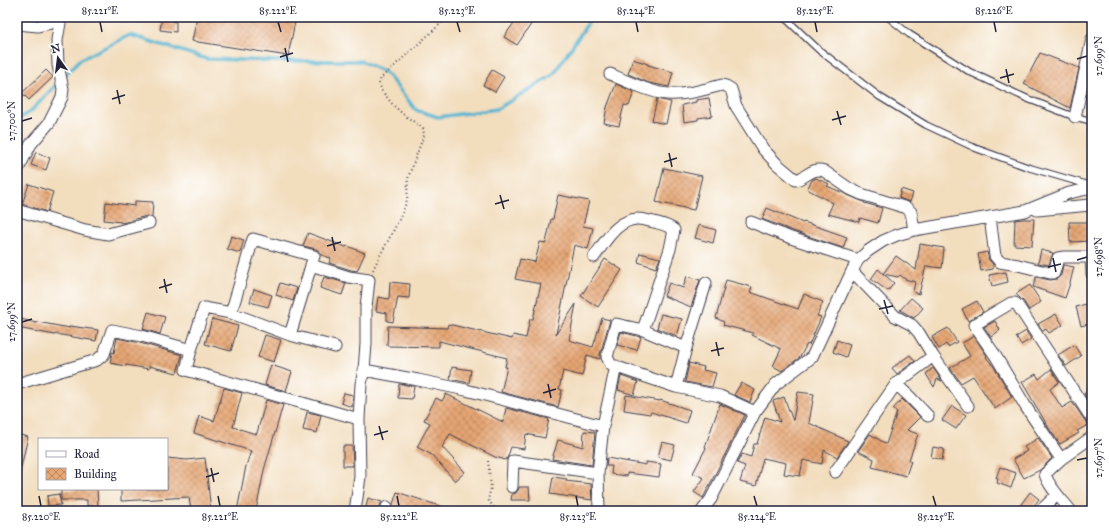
<svg xmlns="http://www.w3.org/2000/svg" width="1109" height="528" font-family="'IM FELL Great Primer',serif">
  <style>
    .lines { fill: none; stroke-linecap: round; stroke-linejoin: round }
    .stream { stroke: #4fb2ce; stroke-width: 3.5 }
    .building { fill: url(#building-cross-hatch) }
    .lane-casing { stroke: #413e4e; stroke-width: 8 }
    .street-casing { stroke: #413e4e; stroke-width: 13 }
    .path { stroke: #413e4e; stroke-width: 2; stroke-dasharray: 1 3; stroke-linecap: butt }
    .lane { stroke: #fff; stroke-width: 5.5 }
    .street { stroke: #fff; stroke-width: 11 }
    .ticks { fill: none; stroke: #22223b; stroke-width: 1.5 }
    .neatline { fill: none; stroke: #22223b; stroke-width: 1.5 }
    .ticks-label { font-size: 10px; text-anchor: middle; fill: #22223b }
  </style>
  <defs>
    <pattern id="building-cross-hatch" width="8" height="8" patternUnits="userSpaceOnUse"><rect width="8" height="8" fill="#e6a673"/><path d="M0 0l8 8M0 8l8-8" fill="none" stroke="#ba8760"/></pattern>
  </defs>
  <rect width="100%" height="100%" fill="#fff"/>
  <filter id="ink" filterUnits="userSpaceOnUse"><feTurbulence type="fractalNoise" baseFrequency=".025" numOctaves="2"/><feDisplacementMap in="SourceGraphic" scale="8" xChannelSelector="R" yChannelSelector="G"/><feConvolveMatrix kernelMatrix="1 2 1 2 8 2 1 2 1" color-interpolation-filters="sRGB"/></filter>
  <filter id="wash" filterUnits="userSpaceOnUse"><feTurbulence type="fractalNoise" baseFrequency=".012" numOctaves="4" result="noise"/><feDisplacementMap in="SourceGraphic" scale="16" xChannelSelector="R" yChannelSelector="G"/><feGaussianBlur stdDeviation="0.9" result="paint"/><feColorMatrix in="noise" values="0 0 0 0 0 0 0 0 0 0 0 0 0 0 0 0 0 1.4 0 .05"/><feComposite in="paint" operator="in"/></filter>
  <g filter="url(#wash)">
    <rect width="100%" height="100%" fill="#f2ddbd"/>
    <g class="lines">
      <path class="stream" d="M63 77 81 59 130 35 207 59 279 61H361L386 73 416 110 438 117 497 109 553 75 592 17
        M17 120 30 112 59 82"/>
    </g>
    <g id="blocks">
      <path class="building" d="M162 17H172V21L176 22V32L160 30Z
        M197 17H296L288 56 192 41Z
        M518 17H536L517 45 504 37Z
        M1040 53 1079 68 1070 108 1024 84Z
        M633 59 648 64V65L673 72 669 87 649 83 628 74Z
        M46 70 53 77 29 100 22 93Z
        M492 70 504 77 495 92 483 85Z
        M616 84 634 92 629 106 624 105 619 126 604 123 607 107Z
        M709 98 712 116 698 118V120L684 122 682 105 696 102V100Z
        M657 99 671 102 666 124 652 121Z
        M36 152 50 158 46 170 31 165Z
        M664 168 702 176 694 210 656 202Z
        M816 178 829 184 827 186 864 202V203L882 208 878 223 860 218 859 222 828 214 833 203 807 189 812 180Z
        M29 184 53 192 47 212 22 204Z
        M901 189 913 193 910 202 899 198Z
        M558 195 589 201 583 226 593 228 588 249 574 245 556 334 576 304 569 340 593 347 602 318 610 320 600 355V359L587 355 582 376 563 371 559 389 562 390 558 407 501 392 507 367H505L507 358 439 341V347L387 346 388 326 447 328 448 324 512 339 513 335 526 338 530 319H533L541 284 515 279 520 259 535 262 540 242 546 243 551 219H553Z
        M135 201 153 202 152 217 147 216 131 220V221L121 223V222L104 220 106 202 135 206Z
        M767 208 803 223 804 222 847 237 843 248 793 231 762 219Z
        M1022 219H1034L1032 246 1014 245 1015 220Z
        M1069 222H1092V241L1070 242Z
        M699 225 716 230 713 243 695 238Z
        M308 233 346 247 347 246 365 253 357 271 351 270 329 263 331 258 321 255 319 251 316 249 303 246Z
        M231 236 244 240 240 253 227 249Z
        M920 244 944 248 942 268 926 266 919 294 913 292 915 282 905 279 900 275 898 277 883 274 896 256 916 270Z
        M1041 250 1053 253 1049 265 1038 263Z
        M987 252 989 260 993 264V269L981 271 978 254Z
        M640 253 660 258 656 268 638 262Z
        M605 259 622 270 598 307 581 296Z
        M1063 265 1074 267 1070 283 1065 298 1033 287 1036 277 1050 280 1057 279 1061 275Z
        M878 269 894 283 888 291 871 279Z
        M1006 272 1008 282 992 286 989 275Z
        M687 276 700 280 691 307 664 296 669 283 683 288Z
        M324 277 346 283 342 295 320 288Z
        M726 280 752 287 750 292 798 309 804 294 823 302 817 316 821 317 809 345 807 344 800 357 782 371 773 366 781 349 752 335 753 333 723 325 724 322 716 318Z
        M390 282 410 284 409 298 398 297 393 322 387 321V313L376 311 378 297 389 299Z
        M280 283 297 288 293 301 276 295Z
        M1030 285 1041 302 1029 310 1024 302 1016 294Z
        M254 289 272 295 268 307 250 302Z
        M911 298 923 308 914 318 900 310Z
        M977 301 983 312 968 321 962 309Z
        M1092 302V323L1081 326 1076 307Z
        M148 312 165 317 160 334 143 329Z
        M661 314 682 319 677 336 657 328Z
        M1056 314 1063 325 1049 333 1046 329 1043 331 1038 324Z
        M17 318 36 323 37 322 70 328V326L98 330 96 341 56 334 55 335 17 328Z
        M212 319 238 326 231 351 205 344Z
        M995 321 1000 330 991 337 984 327Z
        M948 328 957 342 948 347 946 344 939 349 932 337Z
        M1026 331 1031 339 1021 345 1016 337Z
        M621 332 641 337 637 350 617 345Z
        M265 335 281 340 274 362 258 357Z
        M974 336 987 356 986 357 994 367 1012 397 995 409 973 376 961 383 950 368 970 356 962 343Z
        M117 338 140 343 182 355 177 373 149 366V369L126 365V366L110 363 112 352 114 353Z
        M837 340 850 345 846 357 833 352Z
        M1074 345 1081 356 1066 366 1058 355Z
        M910 355 915 361 897 374 892 368Z
        M689 363 704 367 703 370 716 373 712 387 685 382Z
        M271 365 292 372 286 391 265 385Z
        M452 367 471 370 469 383 450 379Z
        M933 368 942 381 937 379 934 387 926 374Z
        M1051 369 1059 382 1050 389 1062 408 1072 402 1088 425 1077 431 1079 433 1060 444 1050 430 1022 382 1036 374 1039 379Z
        M621 376 638 382 634 395 618 390Z
        M741 383 755 390 750 402 734 395Z
        M399 384 414 386 412 399 398 398Z
        M224 388 242 393 233 427 256 434 257 433 266 400 283 405 264 470 256 511H237L246 466 251 451 194 433 199 416 214 421Z
        M1092 388V406L1084 394Z
        M798 392 814 394 809 423 848 441 837 457 824 450 822 464 803 460 800 476 784 474 786 463 763 458 756 486 740 482 745 466 737 463 742 454 751 457 754 444H757L765 417 780 422 773 401 784 397 793 421Z
        M344 393 353 395 352 407 341 403Z
        M446 394 503 422 506 408 549 419 545 438 526 434 524 449 511 447 508 456 506 460 495 457 450 434 442 447 465 472 455 481 432 455 417 447 430 423 424 420 436 398 442 401Z
        M626 395 660 401V400L690 410 686 423 651 412 650 414 624 410Z
        M902 399 920 417 907 430 918 434 909 460 911 461 906 476 872 467 874 459 858 451 870 434 886 444 897 412 893 409Z
        M720 404 745 415 703 498 694 492 704 478 693 473 706 448 705 447Z
        M952 406 966 415 956 429 942 420Z
        M307 412 321 415 317 433 303 430Z
        M584 431 595 432 592 465 552 459 558 440 583 447Z
        M17 434 28 437 21 467H17Z
        M1038 438 1052 458 1040 470 1024 478 1013 459 1027 451 1024 447Z
        M662 442 675 445 671 460 658 457Z
        M343 446H352L353 466H343Z
        M933 447 944 449 942 460 931 457Z
        M167 458 187 460 205 458 211 511H191L189 497 121 501V489H167Z
        M607 458 646 465V462L661 464 659 477 627 473V476L611 474 612 466H606Z
        M1000 467 1016 473 1011 488 997 483 998 479 996 478Z
        M553 477 567 479 566 481 591 484 592 500 550 494Z
        M519 487H529L530 500H511L512 494 516 493 518 490Z
        M97 489 98 506H87V500H61V490Z
        M397 492 449 509V511H393V504Z
        M1030 492 1039 499 1030 511H1016Z
        M59 494 61 505 48 506 47 496Z
        M368 498 382 502 380 505 379 511H365Z"/>
    </g>
  </g>
  <g filter="url(#ink)">
    <use href="#blocks" fill-opacity="0" stroke="#413e4e" stroke-width="1"/>
    <g class="lines">
      <defs>
        <path id="lane" d="M784 17 819 50 880 97 926 125 975 148 1027 167 1092 186
          M888 17 909 34 970 72 1028 99 1075 117 1092 121"/>
        <path id="street" d="M17 24 38 26 60 21
          M610 74C626 81 643 89 660 93 680 97 703 90 722 85L726 86 731 89 736 106 763 149 777 164 796 180C807 177 812 167 824 171L850 189 861 194 907 208 911 212 914 230
          M1075 117 1092 39
          M17 171 31 144 49 123 62 97 63 89 58 65 57 40 61 17
          M1037 210 1090 205H1092
          M17 212 20 211 85 230 108 234 149 223
          M990 217 995 256 1000 262 1018 265 1050 273H1054L1058 258 1064 257H1092
          M751 222 791 238 858 260
          M594 257C605 242 617 219 638 219 643 219 649 221 654 222 661 224 668 225 674 230L670 249 643 330
          M1091 257 1092 274
          M311 265 349 277 369 280 366 307V344L364 370 361 384 359 419 360 477 355 511
          M852 271 895 316 912 325 919 333 933 356 968 406
          M706 283 686 348 643 330 616 324 607 357 611 365 676 387 720 396 755 412
          M231 313 253 239 314 256 290 335
          M191 350 204 308 231 313 290 335 335 347
          M364 370 418 380 466 390 603 426 598 473 599 511
          M17 384 97 360 104 354 112 330 142 336 191 350 186 370 359 419
          M896 384 910 397 928 416
          M676 387 686 348
          M603 426 616 366
          M1061 459 1026 407 995 355 974 325 1011 303H1015L1018 306 1092 419
          M835 472 896 384 933 356
          M512 487 513 461 598 473
          M386 511 387 507
          M702 511 711 499 755 412 776 384 812 357 852 271 858 260 868 251 883 241 897 235 914 230 1025 211 1069 193 1092 188
          M1040 511 1057 495
          M1071 511C1063 501 1048 486 1045 474L1061 459 1092 437"/>
      </defs>
      <use href="#lane" class="lane-casing"/>
      <use href="#street" class="street-casing"/>
      <path class="path" d="M373 270C383 247 398 226 406 203 409 194 406 184 409 175L424 135 423 128 404 115 393 105 382 91 379 83 381 78 391 69 448 17
        M1086 389 1092 385
        M488 461 491 487 488 500 497 511"/>
      <use href="#lane" class="lane"/>
      <use href="#street" class="street"/>
    </g>
  </g>
  <path class="ticks" d="M100 22 102 32M278 22 281 32M457 22 460 32M636 22 638 32M815 22 817 32M994 22 996 32M285 48 288 62M280 57 293 53M1077 59 1087 56M1006 69 1009 83M1000 78 1014 74M117 90 120 104M112 99 125 95M837 111 841 125M832 120 846 116M22 121 32 118M669 153 672 167M664 162 677 158M500 195 504 209M495 204 509 200M332 237 335 251M327 246 341 242M1053 258 1056 272M1077 260 1087 257M1048 267 1061 264M164 279 167 293M159 288 172 284M884 300 888 314M879 309 893 306M22 322 32 319M716 342 719 356M711 351 724 348M548 384 551 398M543 393 556 389M379 426 383 440M374 435 388 431M1077 460 1087 458M211 468 214 482M206 477 219 473M39 496 41 506M218 496 220 506M397 496 399 506M576 496 578 506M754 496 757 506M933 496 936 506"/>
  <rect width="1109" height="528" fill="none" stroke="#fff" stroke-width="44"/>
  <rect x="38" y="438" width="130" height="52" fill="#ffffff" stroke="#a7a7b1"/>
  <rect x="46" y="451" width="20" height="6" fill="#ffffff" stroke="#a7a7b1"/>
  <text x="74" y="458" font-size="12" fill="#22223b">Road</text>
  <rect x="46" y="468" width="20" height="12" fill="url(#building-cross-hatch)" stroke="#a7a7b1"/>
  <text x="74" y="478" font-size="12" fill="#22223b">Building</text>
  <g transform="translate(58 58) rotate(346)" stroke="#ffffff" stroke-width="3" paint-order="stroke">
  <path d="M0-3L7 15L0 10L-7 15Z" fill="#22223b"/>
  <text y="-6" font-size="11" font-weight="bold" text-anchor="middle" fill="#22223b">N</text>
  </g>
  <rect x="22" y="22" width="1065" height="484" class="neatline"/>
  <g class="ticks-label">
    <text x="100" y="14">85.221°E</text>
    <text x="278" y="14">85.222°E</text>
    <text x="457" y="14">85.223°E</text>
    <text x="636" y="14">85.224°E</text>
    <text x="815" y="14">85.225°E</text>
    <text x="994" y="14">85.226°E</text>
    <text transform="translate(1098 56) rotate(-90)" y="4">27.699°N</text>
    <text transform="translate(11 121) rotate(-90)" y="4">27.700°N</text>
    <text transform="translate(1098 257) rotate(-90)" y="4">27.698°N</text>
    <text transform="translate(11 322) rotate(-90)" y="4">27.699°N</text>
    <text transform="translate(1098 458) rotate(-90)" y="4">27.697°N</text>
    <text x="41" y="520">85.220°E</text>
    <text x="220" y="520">85.221°E</text>
    <text x="399" y="520">85.222°E</text>
    <text x="578" y="520">85.223°E</text>
    <text x="757" y="520">85.224°E</text>
    <text x="936" y="520">85.225°E</text>
  </g>
</svg>
